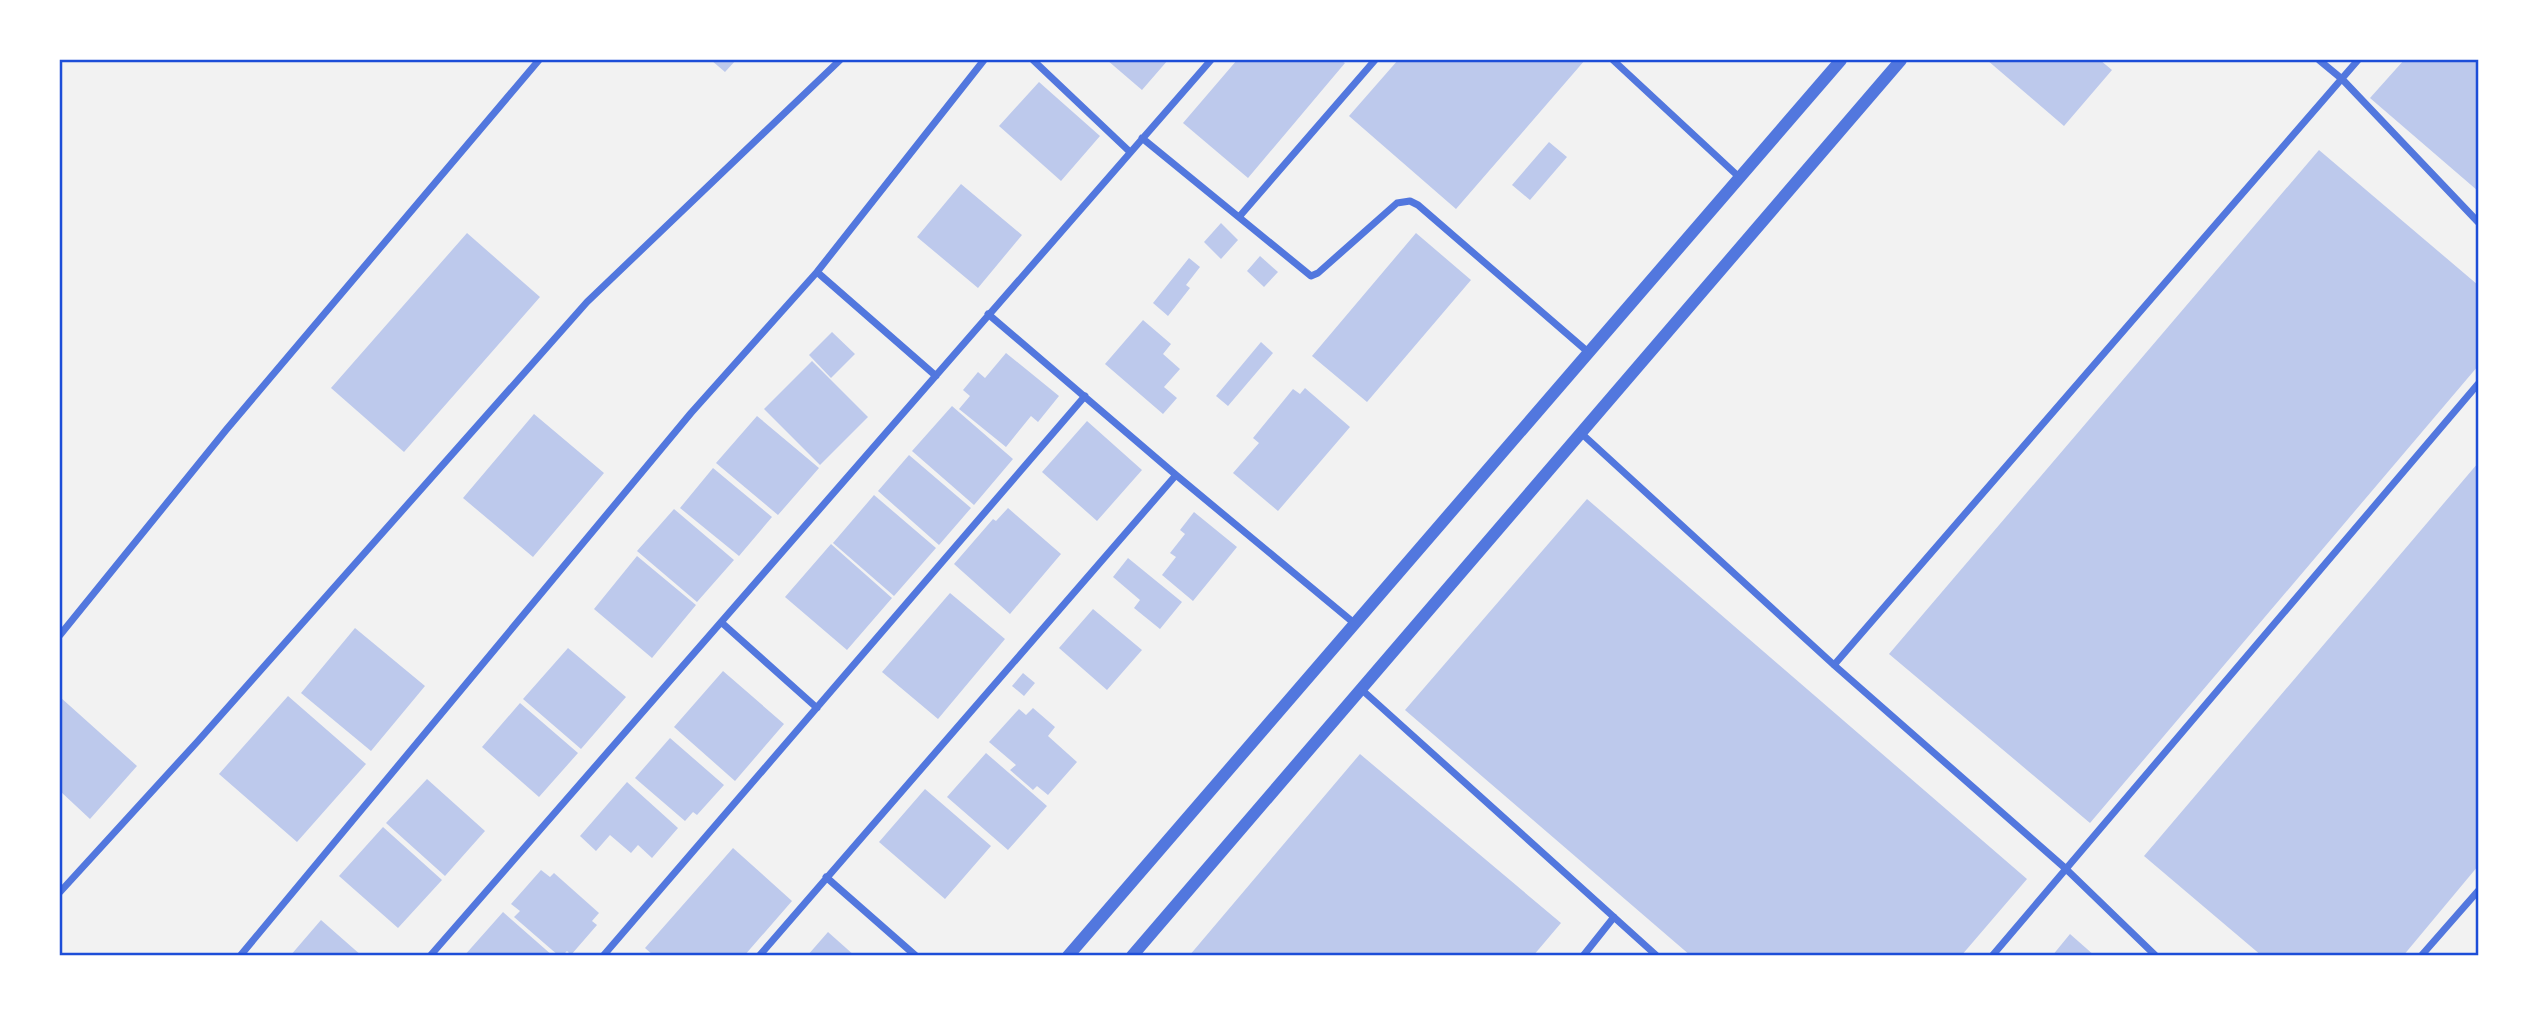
<svg xmlns="http://www.w3.org/2000/svg" width="2538" height="1015" font-family="'Exo 2',sans-serif">
  <style>
    .building { fill: #bdc9ec }
    .lines { fill: none; stroke-linecap: round; stroke-linejoin: round }
    .minor { stroke: #5277de; stroke-width: 7 }
    .tertiary { stroke: #5277de; stroke-width: 12 }
    .neatline { fill: none; stroke: #1d4ed8; stroke-width: 2.5 }
  </style>
  <rect width="100%" height="100%" fill="#f2f2f2"/>
  <path class="building" d="M711 60H736L725 72Z
    M1107 60H1168L1142 90Z
    M1237 60H1340L1345 63 1248 178 1183 123Z
    M1398 60H1585L1456 209 1349 116Z
    M1987 60H2100L2112 70 2064 126Z
    M2404 60H2478V191L2370 98Z
    M1039 82 1100 136 1061 181 999 126Z
    M1549 142 1567 157 1530 200 1512 185Z
    M2319 150 2478 285V366L2090 823 1889 654Z
    M961 184 1022 235 978 288 917 237Z
    M1221 223 1238 240 1221 259 1204 242Z
    M467 233 540 297 404 452 331 388Z
    M1416 233 1471 280 1367 402 1312 356Z
    M1260 256 1278 272 1264 287 1247 271Z
    M1189 258 1200 267 1186 285 1190 288 1168 316 1153 303Z
    M1143 320 1171 344 1163 354 1180 369 1164 387 1177 398 1163 414 1105 364Z
    M832 332 855 354 831 378 809 355Z
    M1261 342 1273 353 1228 406 1216 396Z
    M1006 353 1059 396 1038 422 1031 416 1006 447 959 409 970 396 963 390 978 372 985 378Z
    M812 361 868 417 820 465 764 409Z
    M1305 388 1350 427 1278 511 1233 473 1259 443 1253 438 1293 389 1300 394Z
    M952 406 1013 459 974 505 912 451Z
    M534 414 604 473 533 557 463 498Z
    M757 416 819 468 778 515 716 463Z
    M1087 421 1142 470 1097 521 1042 472Z
    M909 455 971 508 939 545 878 491Z
    M2478 463V866L2403 956H2262L2144 856Z
    M713 468 772 517 739 556 680 508Z
    M874 495 936 548 894 596 833 543Z
    M1587 499 2027 879 1961 956H1691L1405 710Z
    M1008 508 1061 554 1010 614 954 564 993 519 996 521Z
    M674 509 734 560 697 602 637 551Z
    M1194 512 1237 547 1193 601 1162 575 1176 557 1170 553 1185 534 1180 530Z
    M831 544 892 598 847 650 785 597Z
    M637 556 696 605 652 658 594 609Z
    M1128 558 1182 602 1160 629 1134 608 1140 600 1113 577Z
    M950 593 1005 639 938 719 882 672Z
    M1093 609 1142 650 1107 690 1059 648Z
    M355 628 425 686 371 751 301 693Z
    M568 648 626 697 581 749 523 699Z
    M723 671 784 724 735 781 674 727Z
    M1023 673 1035 683 1024 696 1012 686Z
    M288 696 366 764 297 842 219 774Z
    M60 697 137 766 90 819 60 791Z
    M520 703 578 753 539 797 482 747Z
    M1033 708 1055 727 1048 736 1077 762 1048 795 1037 786 1033 790 1010 770 1016 765 989 742 1019 709 1026 715Z
    M670 738 724 785 697 815 693 812 685 821 635 778Z
    M986 753 1047 806 1008 850 947 797Z
    M1360 754 1561 923 1533 956H1189Z
    M427 779 485 831 445 876 386 823Z
    M627 782 678 828 652 858 638 845 631 853 610 835 596 851 580 836Z
    M925 789 991 846 945 899 879 842Z
    M383 827 442 880 398 928 339 876Z
    M733 848 792 901 744 956H654L645 948Z
    M541 870 550 877 554 873 599 913 592 921 597 925 571 955 567 951 562 956H559L514 917 520 911 511 904Z
    M503 912 553 956H464Z
    M321 920 362 956H290Z
    M828 932 855 956H807Z
    M2070 934 2095 956H2052Z"/>
  <g class="lines">
    <path class="minor" d="M1033 60 1130 152
      M1613 60 1739 177
      M2319 60 2342 79 2478 222
      M1142 138 1311 276 1318 273 1397 203 1410 201 1418 205 1588 352
      M1239 217 1375 60
      M817 272 936 376
      M988 314 1176 475 1354 623
      M1581 433 1834 665 2065 868 2156 956
      M721 622 817 708
      M60 635 226 430 539 60
      M1834 665 2358 60
      M1361 689 1657 956
      M826 877 916 956
      M60 892 198 741 587 302 840 60
      M240 956 691 413 817 272 984 60
      M430 956 1211 60
      M603 956 1085 396
      M759 956 1176 475
      M1583 956 1614 917
      M1992 956 2478 384
      M2421 956 2478 891"/>
    <path class="tertiary" d="M1068 956 1841 60
      M1132 956 1901 60"/>
  </g>
  <rect width="2538" height="1015" fill="none" stroke="#ffffff" stroke-width="122"/>
  <rect x="61" y="61" width="2416" height="893" class="neatline"/>
</svg>
